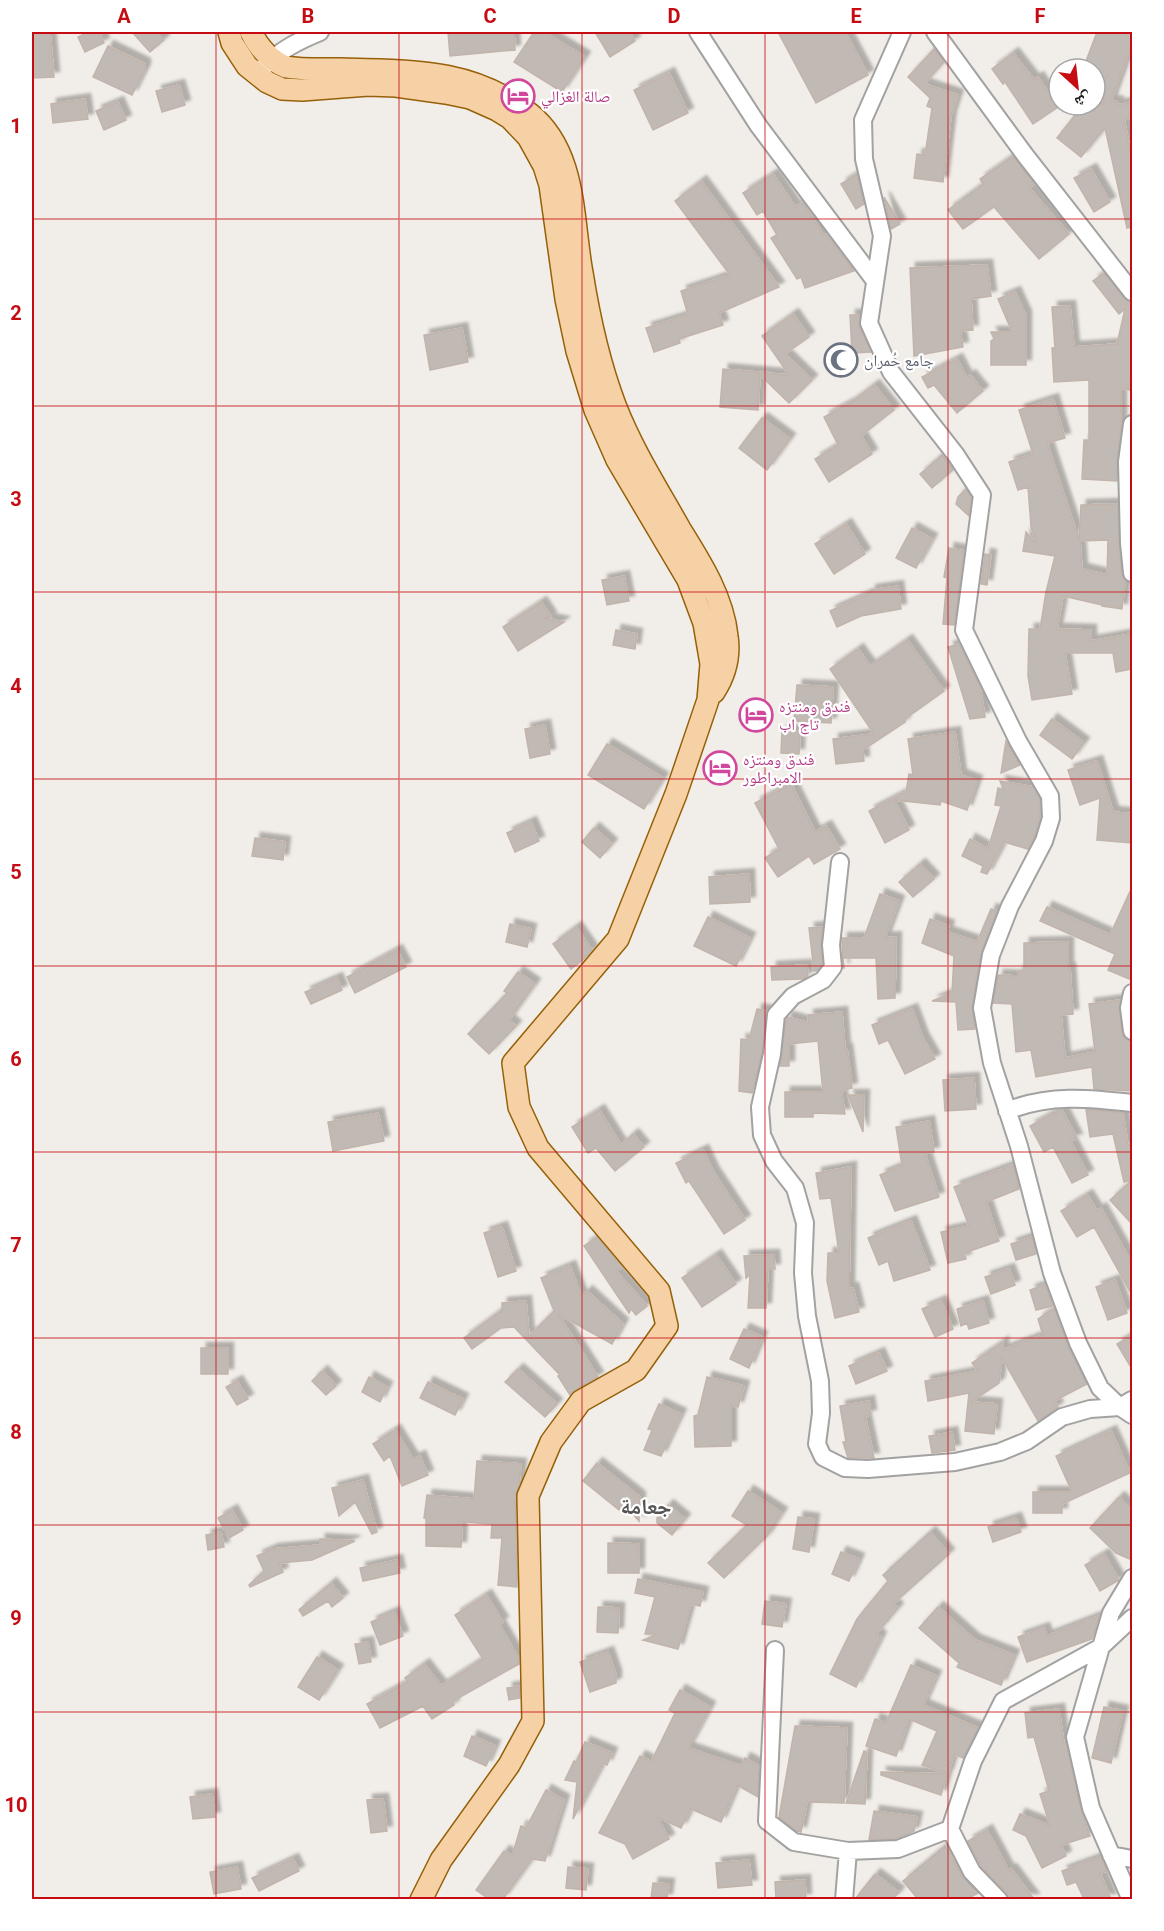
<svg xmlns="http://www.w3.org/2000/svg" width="1164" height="1931" font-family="Roboto,'Noto Naskh Arabic',sans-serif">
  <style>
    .building { fill: #c1b9b4; stroke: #c2b4ab; stroke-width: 1.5; fill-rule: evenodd; filter: url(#shadow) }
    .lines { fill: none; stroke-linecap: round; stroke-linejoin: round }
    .minor-casing { stroke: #a2a2a2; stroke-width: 20 }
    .major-casing { stroke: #966008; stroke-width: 24 }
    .minor { stroke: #fff; stroke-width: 16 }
    .major { stroke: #f7d1a6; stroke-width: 21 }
    .grid { fill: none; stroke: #c70b13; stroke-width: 1.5; stroke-opacity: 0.55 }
    .labels { text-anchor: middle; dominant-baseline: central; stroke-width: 4.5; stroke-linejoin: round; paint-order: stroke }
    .hotel-label { font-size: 16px; fill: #b23c85; stroke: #fff; text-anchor: start }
    .worship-label { font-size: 16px; fill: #5b616d; stroke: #fff; text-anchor: start }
    .district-label { font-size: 22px; font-weight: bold; fill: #545454; stroke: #fff }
    .neatline { fill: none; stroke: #c70b13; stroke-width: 2 }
    .grid-label { font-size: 20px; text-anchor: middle; font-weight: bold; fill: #c70b13 }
  </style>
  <defs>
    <filter id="shadow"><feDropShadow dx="5.5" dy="-5.5" stdDeviation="1.5" flood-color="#0004"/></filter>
  </defs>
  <rect width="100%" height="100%" fill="#f1ede8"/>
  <path class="building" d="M32 32H50L54 77 32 78Z
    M88 32H99L104 43 85 52 78 37Z
    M132 32H156L164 40 150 52Z
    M448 32H514L515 50 450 56Z
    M534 32H544L585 57 562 92 514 62Z
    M595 32H629L635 41 610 57Z
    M778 32H845L868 75 816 103Z
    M1097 32H1132V43L1111 101 1118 102V105L1132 102V117L1124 119 1132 159V227L1127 228 1105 128 1081 157 1057 138 1083 105H1103L1105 78 1108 74 1095 83V69H1083Z
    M108 46 145 64V69L132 95 93 77Z
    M934 49 944 62 924 84 958 95 951 116 943 182 914 178 917 154 925 155 932 108 927 106 930 98 908 77Z
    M1013 53 1034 80 1038 77 1058 107 1033 124 1005 82 1003 84 992 69Z
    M669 73 688 113 653 130 634 90Z
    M179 85 185 105 162 112 156 91Z
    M85 99 88 119 53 123 51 104Z
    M118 102 126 120 104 130 96 111Z
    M1013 156 1034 184 1029 188 1069 234 1039 259 994 207 963 229 948 210 983 184 980 179Z
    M1091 169 1110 202 1094 212 1074 178Z
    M773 174 795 207 803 202 823 235 826 234 854 271 805 288 801 277 797 279 771 238 777 235 763 211 757 215 743 193Z
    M857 174 864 204 856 209 841 184Z
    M701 181 779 287 719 313 723 325 679 339 680 343 654 352 646 328 688 315 681 291 730 275 675 201Z
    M884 197 900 224 891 229Z
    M987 265 991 296 971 299 973 330 960 331 963 347 914 356 910 268Z
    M1104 273 1124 298 1132 302V373L1129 390 1121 388V430L1117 461V481L1082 479 1084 440H1089V380L1054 382 1052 348H1055L1052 307 1070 306 1074 347 1117 344 1125 309 1119 314 1093 281Z
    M1015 292 1026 316V365H991V341L994 339 991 332H1012L998 299Z
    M793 314 809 337 785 354 812 380 789 403 760 375 758 410 720 407 723 369 789 375 762 336Z
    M850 315H860L859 327 871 352 852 353Z
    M462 328 468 362 430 370 424 335Z
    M957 359 967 378 970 375 983 391 957 413 934 385 928 388 922 377Z
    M874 385 894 410 861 436 872 454 829 482 815 459 838 445 824 417 850 403Z
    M1053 399 1065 438 1047 443 1079 540 1081 505 1118 504 1119 544 1122 574 1125 581 1122 609 1102 606V605L1063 596 1057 629 1091 630V641L1132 634V669L1116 672 1113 653H1065L1072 694 1032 700 1028 676 1029 629H1040L1046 592 1055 556 1023 551 1026 532 1036 543 1031 526 1028 487 1018 490 1009 462 1033 454 1019 410ZM1108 540 1107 575 1082 569 1080 541Z
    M762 418 790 439 767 470 739 448Z
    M942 455 953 470 932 488 920 474Z
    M966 489 971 497 969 516 956 504 958 497Z
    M846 524 865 554 834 574 815 544Z
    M912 528 932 539 916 568 896 558Z
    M949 548 964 551 954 625 943 624 947 578 944 577Z
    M985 554 991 555 987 585 981 584Z
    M624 576 629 601 607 605 602 580Z
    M898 586 901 609 861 616 837 627 830 611 871 593 870 590Z
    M541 602 551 617 544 618 564 622 518 651 503 627Z
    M616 630 637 634 635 649 613 645Z
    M907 640 944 691 905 719V722L863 750 864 761 836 764 833 739 874 734 830 669 858 649 870 666Z
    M959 644 980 687 985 717 970 719 948 647Z
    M797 685 833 687 831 723 794 721Z
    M1052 719 1084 743 1072 759 1040 735Z
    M545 725 550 754 530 758 525 729Z
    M782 730 800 731 799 754 781 753Z
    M955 732 961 775 977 781 967 810 941 801 940 805 894 800 909 830 885 843 869 811 906 792 909 774 913 775 908 739Z
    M1006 741 1020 765 1001 773Z
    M607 744 663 778 644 809 588 775Z
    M1097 761 1113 812 1132 814V843L1097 840 1100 798 1080 805 1068 770Z
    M1000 781 1033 787 1040 799V817L1034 837 1028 849 1004 842 987 874 981 872 983 866 962 856 970 839 988 849 1001 806 995 805 998 788 1004 790Z
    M791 784 815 832 826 826 840 849 814 864 809 856 778 877 765 858 779 849 755 803Z
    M531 822 539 841 515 852 507 833Z
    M594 828 612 844 600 858 582 842Z
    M255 838 285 842 283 860 252 856Z
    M920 864 934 879 913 897 899 882Z
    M749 874 750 902 710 904 709 877Z
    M1132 887V980L1108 970 1115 954 1040 921 1047 907 1110 935Z
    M880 894 899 901 885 938 896 937 895 998 878 999 876 958H843L844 968H843L842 938H864Z
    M991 909 997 911 981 953 972 1006 975 1029 958 1030 956 1002 932 1001 952 993 954 956 922 943 930 919 949 926 947 932 977 942Z
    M708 917 750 938 736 966 694 946Z
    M510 924 531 929 527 947 506 942Z
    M576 927 592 950 584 959 571 969 553 944Z
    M822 927 821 946 822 964 817 971H814L809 928Z
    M1068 942V968H1070L1073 1014 1061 1015 1065 1058 1095 1052 1089 1004 1120 1000 1119 1009 1122 1033 1124 1038 1132 1041V1091L1094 1089 1092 1067 1036 1077 1031 1050 1016 1052 1012 1004 993 1003 998 975 1018 976V971H1024V943Z
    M397 950 406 967 355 993 347 977Z
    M807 965 808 976 803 979 772 980 771 967Z
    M518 972 535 984 509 1020 516 1026 489 1054 468 1034 507 993 504 991Z
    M337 978 342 990 311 1004 305 992Z
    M757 1009 767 1011 762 1052 752 1093 739 1091 741 1039 749 1040Z
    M912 1009 923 1038 935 1059 905 1074 888 1040 879 1044 872 1025Z
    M842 1012 845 1049H847L852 1088 841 1091 845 1114 813 1113V1117H785V1092H823L818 1041 789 1044V1066H780L786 1019 788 1017 809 1023 808 1015Z
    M974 1078 976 1109 945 1111 943 1080Z
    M848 1095H864L863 1132Z
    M1086 1109 1123 1113 1128 1145 1132 1144V1158L1130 1159 1132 1177V1224L1110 1200 1132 1180 1124 1182 1113 1134 1090 1137Z
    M599 1110 621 1145 633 1134 644 1147 615 1171 596 1148 588 1153 572 1127Z
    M1060 1110H1062L1077 1139 1070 1140 1088 1175 1072 1183 1053 1147 1044 1152 1030 1126Z
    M378 1113 384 1141 333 1151 328 1122Z
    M929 1121 934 1152 925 1154 939 1197 895 1211 880 1175 902 1166 896 1127Z
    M703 1150 714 1173 745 1220 724 1234 689 1181 686 1183 676 1163Z
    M1013 1165 1019 1189 986 1202 999 1241 964 1253 966 1259 948 1263 941 1232 969 1226 954 1187Z
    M851 1167 849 1289 853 1288 859 1312 835 1318 827 1281 828 1253H839L831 1198 820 1199 816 1173Z
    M1087 1195 1097 1211 1101 1208 1132 1264V1295L1094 1227 1077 1237 1061 1211Z
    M911 1221 930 1270 894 1281 888 1261 879 1265 868 1238Z
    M502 1227 516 1271 498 1277 484 1233Z
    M597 1237 622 1267 616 1271 647 1306 636 1315 631 1309 629 1313 584 1246Z
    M1032 1237 1036 1254 1016 1260 1011 1244Z
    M716 1255 736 1284 702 1307 682 1278Z
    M774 1255 775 1269H768L766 1308H748L750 1275 746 1278 744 1256Z
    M570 1266 582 1297 587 1291 623 1324 612 1344 558 1314 598 1377 575 1390 570 1395 558 1376 560 1375 514 1327 501 1328 472 1349 464 1338 502 1310V1303L526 1301 529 1336 554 1311 541 1278Z
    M1009 1269 1015 1285 991 1294 985 1277Z
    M1115 1280 1127 1313 1108 1320 1096 1287Z
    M1045 1285 1053 1306 1036 1310 1030 1290Z
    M941 1301 953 1329 935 1337 922 1309Z
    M983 1301 989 1323 969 1329 967 1323 961 1326 957 1309Z
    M1054 1308 1068 1347 1087 1384 1054 1401 1058 1407 1038 1421 1002 1358 999 1383 971 1402 997 1404 994 1434 965 1431 969 1393 928 1401 925 1381 978 1371 972 1363 1003 1342V1350L1043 1335 1038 1319Z
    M744 1329 762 1337 749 1368 730 1359Z
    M1132 1335V1369L1117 1344Z
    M201 1348H228V1374H201Z
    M879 1353 887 1371 856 1384 849 1366Z
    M518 1369 557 1404 545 1417 505 1382Z
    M322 1371 336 1386 326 1395 312 1381Z
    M369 1377 387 1387 380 1402 362 1392Z
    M707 1377 744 1386 738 1407 731 1405V1446L695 1447 694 1416 698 1415Z
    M237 1381 248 1399 237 1405 226 1387Z
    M428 1382 463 1399 455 1415 420 1398Z
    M869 1401 871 1415 865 1416 874 1458H848L843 1442H846L840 1406Z
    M659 1404 681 1414 661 1456 644 1450 652 1430 648 1429Z
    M395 1430 413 1459 420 1456 428 1475 402 1486 390 1456 384 1461 373 1444Z
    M1111 1431 1130 1473 1062 1504V1513H1033V1492H1072L1056 1456Z
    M952 1432 955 1450 932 1453 929 1436Z
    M477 1461 521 1464 519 1484 515 1496 517 1587 498 1585 502 1538H491L492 1524 462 1522 461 1547 426 1546V1518H424L427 1495 474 1499Z
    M597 1463 640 1497 639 1521 624 1504 619 1510 583 1481Z
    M363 1480 377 1532 372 1534 355 1502 339 1516 332 1488Z
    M748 1491 782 1513 767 1536 724 1578 708 1563 747 1525 732 1516Z
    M1119 1497 1132 1510V1560L1116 1553 1090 1528Z
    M668 1505 685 1519 672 1535 657 1523V1518Z
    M232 1510 243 1530 229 1538 218 1518Z
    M798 1517 814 1519 809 1552 793 1549Z
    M1016 1518 1021 1532 993 1542 988 1527Z
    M221 1532 224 1547 208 1550 206 1535Z
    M930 1532 949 1554 893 1604 898 1608 876 1634 881 1637 856 1687 830 1674 857 1619 888 1581 883 1575Z
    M320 1539 355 1541 312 1560 279 1563 283 1572 250 1587 249 1585 264 1571 257 1556 273 1549 320 1545Z
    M608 1543 639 1544V1573H608Z
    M841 1552 859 1559 849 1581 832 1574Z
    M1104 1554 1119 1580 1100 1591 1085 1565Z
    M397 1560 400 1573 363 1581 360 1568Z
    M638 1579 703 1592 700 1606 691 1604 678 1649 643 1640 658 1634H645L655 1597 635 1593Z
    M331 1583 343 1598 332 1607 328 1601 303 1616 299 1610Z
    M486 1595 503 1622 499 1624 519 1659V1664L453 1701 454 1705 432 1719 423 1706 380 1728 367 1704 408 1682 405 1678 424 1664 441 1686 483 1659 455 1615Z
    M765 1601 786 1604 782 1627 762 1624Z
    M598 1607 619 1608 618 1633 597 1632Z
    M938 1607 975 1640 1014 1655 1001 1685 957 1667 959 1663 919 1628Z
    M394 1612 403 1636 380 1645 371 1622Z
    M1099 1616 1092 1639 1027 1662 1018 1637 1044 1628 1047 1636Z
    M368 1642 371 1662 359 1664 355 1644Z
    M608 1652 616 1675V1683L590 1692 580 1662Z
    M317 1657 338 1670 319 1700 298 1687Z
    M911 1665 936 1676 923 1705 978 1728 963 1758 954 1754 948 1774 922 1765 937 1731 909 1719 896 1756 866 1746 875 1719 886 1723Z
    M519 1686 520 1698 509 1700 507 1688Z
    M680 1690 710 1707 688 1748 741 1766 745 1758 759 1766 758 1797 737 1785 721 1822 691 1809 681 1828 657 1817 669 1839 633 1859 625 1844 599 1833 640 1756 651 1762 675 1713 669 1710Z
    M1104 1707 1123 1711 1111 1763 1092 1758Z
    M1059 1709 1064 1744H1066L1081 1810 1090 1836 1061 1845 1066 1856 1042 1868 1026 1836 1013 1830 1020 1814 1050 1826 1040 1794 1049 1791 1034 1737 1028 1738 1025 1713Z
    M795 1726 847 1728 844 1803 807 1802 801 1832 797 1831 779 1817Z
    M472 1736 495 1746 486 1766 464 1756Z
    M585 1742 612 1753 607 1765 603 1763 573 1819 577 1782 565 1780 574 1761 576 1762Z
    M864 1751 867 1752 865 1804 846 1803Z
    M881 1772 947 1774 941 1795 881 1775Z
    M546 1790 564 1800 545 1861 532 1859 503 1899H489L476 1890 504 1851 512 1856 521 1826 526 1828Z
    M212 1794 215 1817 193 1819 190 1797Z
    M383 1799 387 1831 371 1833 367 1800Z
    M874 1811 917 1817 914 1831 896 1839 869 1840Z
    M987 1830 1009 1871 1011 1869 1034 1899H1009L1007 1893 981 1866 968 1841Z
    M945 1846 963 1877 978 1893 967 1899H918L903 1881Z
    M1101 1857 1107 1871 1100 1873 1111 1899H1084L1076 1882 1067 1885 1062 1871Z
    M293 1859 299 1871 259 1891 252 1878Z
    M749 1860 752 1885 718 1888 716 1863Z
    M237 1867 241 1889 214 1894 210 1872Z
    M568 1867 588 1869 586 1890 566 1888Z
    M875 1874 899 1892 893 1899H855Z
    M805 1880 806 1899H776L775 1882Z
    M653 1883 669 1884 667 1899H651Z"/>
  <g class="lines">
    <defs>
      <path id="minor" d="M698 32 758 125 875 281
        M902 32 863 120 864 159 882 236 869 323 891 372 956 455 982 495 964 630 1018 741 1050 796 1051 818 1044 841 1010 906 991 955 982 1008 992 1063 1019 1146 1052 1273 1078 1343 1100 1388 1120 1407 1132 1415
        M935 32 1025 155 1132 292
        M264 67C280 50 298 41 320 32
        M1132 424 1127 462 1129 543 1132 573
        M840 862 831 945 833 967 823 980 793 996 776 1015 772 1054 760 1107 762 1135 774 1161 795 1188 805 1223 803 1273 807 1316 820 1381 821 1413 817 1444 823 1457 845 1468 868 1469 955 1462 1000 1452 1027 1441 1062 1417 1090 1409 1120 1407 1132 1400
        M1132 993 1129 1008 1132 1031
        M1007 1111C1048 1094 1089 1098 1132 1103
        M775 1650 767 1821 794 1842 848 1851 898 1849 950 1829
        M1111 1855 1132 1859
        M844 1900 848 1851
        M999 1900 972 1872 950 1829 973 1761 1003 1701 1101 1647 1111 1613 1132 1578
        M1131 1900 1091 1808 1075 1737 1101 1647 1132 1618"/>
      <path id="major" d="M229 32 232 43 247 66 267 82 282 89 302 90 368 85 396 86 446 93 470 98 497 110 510 118 528 137 544 166 550 185 566 299 577 351 595 410 617 460 688 580 704 623 711 664 708 700 676 794 618 939 513 1063 519 1107 538 1148 659 1291 667 1326 636 1370 581 1401 551 1442 528 1496 533 1721 509 1765 441 1860 421 1900
        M251 32C259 48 269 60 286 67 304 70 323 69 340 69 410 71 472 68 530 114 577 152 572 219 582 273 589 317 599 363 615 405 632 449 657 488 680 529 700 561 723 597 727 636 730 656 725 675 714 692"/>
    </defs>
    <use href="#minor" class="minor-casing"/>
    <use href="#major" class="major-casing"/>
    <use href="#minor" class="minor"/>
    <use href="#major" class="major"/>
  </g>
  <path class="grid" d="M216 32V1900M399 32V1900M582 32V1900M765 32V1900M948 32V1900M32 219H1132M32 406H1132M32 592H1132M32 779H1132M32 966H1132M32 1152H1132M32 1338H1132M32 1525H1132M32 1712H1132"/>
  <defs>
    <symbol id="hotel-ring" viewBox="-11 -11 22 22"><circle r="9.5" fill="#fff" stroke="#d1479c" stroke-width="1.5"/><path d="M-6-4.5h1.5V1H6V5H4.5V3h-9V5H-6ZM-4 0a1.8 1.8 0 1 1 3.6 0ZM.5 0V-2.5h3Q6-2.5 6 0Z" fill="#d1479c"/></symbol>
    <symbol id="mosque-ring" viewBox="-11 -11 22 22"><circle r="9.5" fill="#fff" stroke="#6b7280" stroke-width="1.5"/><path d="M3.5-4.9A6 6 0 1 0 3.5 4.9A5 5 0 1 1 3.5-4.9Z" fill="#6b7280"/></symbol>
  </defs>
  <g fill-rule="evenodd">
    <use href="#hotel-ring" x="499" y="77" width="38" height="38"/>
    <use href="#mosque-ring" x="822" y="341" width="38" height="38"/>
    <use href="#hotel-ring" x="737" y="696" width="38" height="38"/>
    <use href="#hotel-ring" x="701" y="749" width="38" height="38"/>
  </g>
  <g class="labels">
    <g class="hotel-label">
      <text x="541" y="96">صالة الغزالي</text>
      <text x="779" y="706">فندق ومنتزه<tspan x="779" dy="18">تاج اب</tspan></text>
      <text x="743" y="759">فندق ومنتزه<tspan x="743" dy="18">الامبراطور</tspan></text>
    </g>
    <g class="worship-label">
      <text x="864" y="360">جامع حُمران</text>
    </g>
    <g class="district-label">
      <text x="646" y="1506">جعامة</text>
    </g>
  </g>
  <rect width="1164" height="1931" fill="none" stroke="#ffffff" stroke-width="66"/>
  <g transform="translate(1077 87) rotate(153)"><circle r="28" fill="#ffffff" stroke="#a6a6a6" stroke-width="1.5"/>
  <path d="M0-4.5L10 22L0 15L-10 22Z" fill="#c70b13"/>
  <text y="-9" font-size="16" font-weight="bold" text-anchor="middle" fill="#212121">ش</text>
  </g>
  <rect x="33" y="33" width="1098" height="1865" class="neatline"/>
  <g class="grid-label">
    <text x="124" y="23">A</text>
    <text x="308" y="23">B</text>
    <text x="490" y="23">C</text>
    <text x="674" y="23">D</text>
    <text x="856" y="23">E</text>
    <text x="1040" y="23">F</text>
    <text x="16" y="133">1</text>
    <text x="16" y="320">2</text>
    <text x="16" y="506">3</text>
    <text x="16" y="693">4</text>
    <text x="16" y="879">5</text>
    <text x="16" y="1066">6</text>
    <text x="16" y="1252">7</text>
    <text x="16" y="1439">8</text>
    <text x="16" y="1625">9</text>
    <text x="16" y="1812">10</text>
  </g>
</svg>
